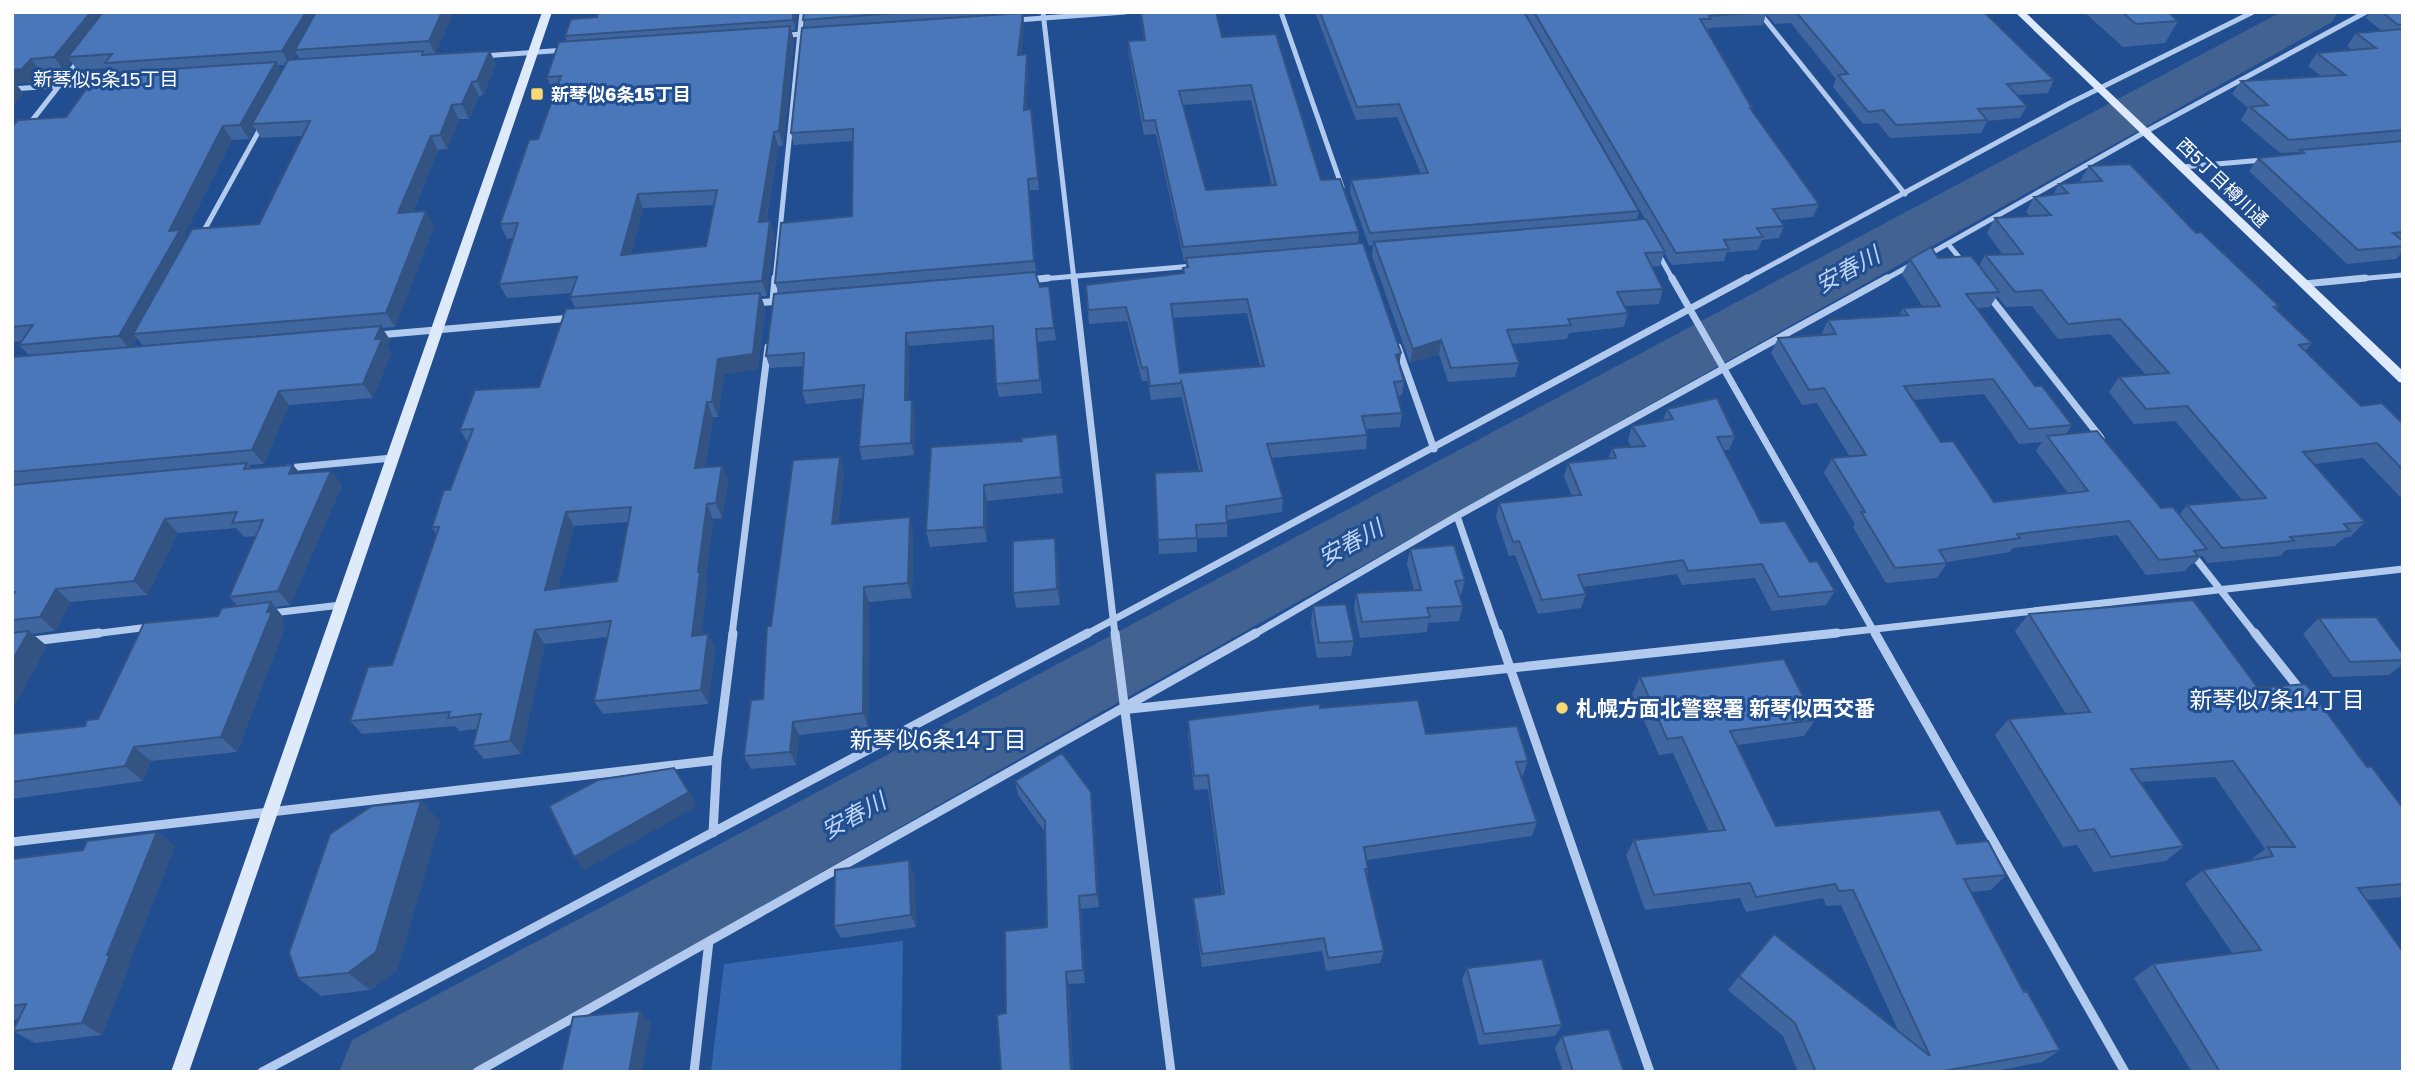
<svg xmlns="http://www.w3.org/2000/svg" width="2415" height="1084" font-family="'Golos Text','Noto Sans JP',sans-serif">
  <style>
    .green { fill: #3467af }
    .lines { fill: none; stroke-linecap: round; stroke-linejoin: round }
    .river { fill: #426292; fill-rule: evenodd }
    .street-far2 { stroke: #b2caed; stroke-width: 5 }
    .street-far1 { stroke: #b2caed; stroke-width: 7 }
    .street { stroke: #b2caed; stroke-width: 9 }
    .secondary { fill: #dee9fa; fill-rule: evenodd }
    .wall { fill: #3f669f; fill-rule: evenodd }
    .shaded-wall { fill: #335382 }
    .building { fill: #4977b9; stroke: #335382; stroke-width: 2; fill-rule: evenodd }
    .poi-dot { fill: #fad873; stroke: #214e91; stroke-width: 2.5 }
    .labels { text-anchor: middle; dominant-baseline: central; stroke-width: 6; stroke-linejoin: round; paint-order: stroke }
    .far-poi-label { font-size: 18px; font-weight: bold; fill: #fff; stroke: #214e91; text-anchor: start }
    .far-street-label { font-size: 18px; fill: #fff; stroke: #214e91 }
    .far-neighbourhood-label { font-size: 19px; fill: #fff; stroke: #214e91 }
    .poi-label { font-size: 21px; font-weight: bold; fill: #fff; stroke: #214e91; text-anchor: start }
    .water-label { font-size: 23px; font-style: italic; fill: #bed5f4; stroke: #214e91 }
    .neighbourhood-label { font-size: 23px; fill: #fff; stroke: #214e91 }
  </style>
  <rect width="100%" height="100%" fill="#214e91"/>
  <path class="green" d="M903 941 901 1072H711L724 964Z"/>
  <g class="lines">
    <path class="river" d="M2281 12H2338L2332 22 1087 720 473 1072H339L352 1040Z"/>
    <path class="street-far2" d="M1043 12 1074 280
      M1281 12 1342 187
      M1759 12 1905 194
      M1017 20 1125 12
      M783 35 810 34
      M483 56 565 50
      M12 89 97 83
      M27 127 80 59
      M2182 167 2263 160
      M201 236 261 127
      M1948 244 1963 262
      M1659 255 1673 280
      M1926 256 2145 132 2366 12
      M775 280 802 12
      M1030 280 1193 266
      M1744 280 2068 104 2253 12
      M1884 280 1913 264
      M2346 280 2403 275"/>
    <path class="street-far1" d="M1074 278 1115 635
      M1672 278 1876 635
      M1030 280 1048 278
      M2304 284 2365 278
      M1990 297 2101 438
      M773 301 775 278
      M755 303 781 301
      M378 335 572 318
      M1398 347 1434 449
      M288 468 392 458
      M1457 516 1498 635
      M2193 555 2256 635
      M272 613 341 605
      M85 635 149 627
      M732 635 768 347
      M1085 635 1747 278
      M1253 635 1457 516 1887 278
      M1822 635 2403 569"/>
    <path class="street" d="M1115 633 1171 1072
      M1498 633 1650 1072
      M1875 633 2125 1072
      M2255 633 2301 691
      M33 641 99 633
      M1130 709 1837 633
      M713 833 717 760 733 633
      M12 842 717 760
      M262 1072 1088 633
      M477 1072 1256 633
      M694 1072 709 941"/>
    <path class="secondary" d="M542 12H552L189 1072H171Z
      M2015 12H2025L2403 371V383L2399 382Z"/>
  </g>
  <path class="wall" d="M12 12H454L435 54 490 51 496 65 483 95 479 96 469 119H459L447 149 438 150 413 212 434 226 395 327 382 328 390 340 387 346 391 353 373 398 289 405 264 464 249 465 251 468 293 465 300 473 331 471 342 485 290 605 275 607 284 618 282 624 285 627 237 752 151 761 143 781 12 799V734L85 726 98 719 218 616 238 606 229 597 256 536 244 537 236 528 178 533 147 595 70 602 55 631 32 634 47 646 12 710V357L29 355 19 345 22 341 12 342V127L66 117 112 73 108 68 77 70 71 61 64 71 41 72 32 82 16 84 23 93 12 107ZM296 53 300 60H292L296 54ZM278 65H286L282 72ZM255 128 261 138 302 136 259 224 186 239 184 235 232 140 249 139ZM137 338 143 346 132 347Z
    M797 12 795 30H791L794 40 783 146H778L766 222 770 221 774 236 767 296H761L765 308 758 369 724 374 718 417H713L705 467 722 466 728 481 722 518 713 519 705 583 707 586 701 635 715 648 708 704 603 714 594 701 608 637 545 644 521 754 484 759 473 746 477 729 459 731 455 726 362 734 350 721 392 665 436 534 432 527 450 490 468 443 460 430 539 387 576 309 570 297 572 293 507 298 499 284 513 238 507 239 500 224 538 139 556 92H553L547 77 567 41 565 36ZM714 205 706 246 631 254 643 208ZM628 522 617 581 558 588 574 526Z
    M804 12H1026V14H1023L1024 24 1021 54 1028 66 1026 110 1031 109 1039 190H1029L1036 273 1040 287 1049 286 1056 340 1037 342 1042 393 999 397 996 384 994 339 909 346 908 400 915 412 914 455 862 460 859 447 863 398 806 404 802 391 803 366 770 368 766 356 779 294 775 283 852 216 853 141 794 145 791 133 805 28 803 20Z
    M1140 12H1216L1222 37 1321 180 1359 232 1358 243 1401 353 1399 365 1404 381 1402 395 1398 396 1402 413 1400 427 1366 429 1367 435 1366 449 1271 458 1283 498 1282 512 1227 520V537L1197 538V552L1159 554 1155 473 1199 471 1181 395V397L1151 400 1148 381H1142L1127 321 1089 324 1086 285 1183 273V268L1186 267V261H1184L1156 134 1144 135 1129 55 1128 41 1144 40ZM1251 100 1272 186 1206 190 1183 105ZM1247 313 1260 366 1180 373 1173 318Z
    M1315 12H1524L1639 211 1637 220 1645 219 1525 12H1984L2054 80 2048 93 2017 95 2027 106 2020 118 1987 121 1981 133 1890 138 1878 123 1863 124 1833 87 1836 79 1791 23 1775 24 1766 14 1763 25 1709 28 1707 31 1752 108 1751 111 1819 204 1813 217 1781 220 1784 226 1779 238 1762 240 1758 250 1727 252 1724 261 1672 265 1664 253 1660 266 1652 267 1663 289 1659 304 1625 306 1628 313 1624 327 1569 333 1567 339 1512 344 1519 363 1515 377 1448 382 1439 354 1410 363 1372 256 1373 245 1369 246 1350 192 1351 180 1421 174 1397 117 1356 120Z
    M2084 12H2171L2170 14 2178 21 2165 43 2123 47Z
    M2370 12H2403V251L2396 259 2347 264 2249 171 2258 158 2298 154 2299 152 2280 153 2241 120 2248 108 2232 94 2241 81 2321 76 2308 66 2317 53 2352 50 2347 46 2356 33 2382 31 2366 18Z
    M2089 166 2196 233 2279 306 2277 309 2312 343 2305 351 2361 406 2403 424V500L2363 458 2314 464 2365 522 2350 537 2344 538 2335 546 2286 550 2280 556 2208 563 2202 555 2194 564H2191L2185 571 2146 575 2117 535 2013 548 2010 552 1947 562V563L1937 578 1886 583 1853 527 1855 524 1824 473 1832 458 1850 457 1817 403 1802 405 1771 353 1778 338 1821 335 1828 320 1899 316 1903 308 1923 307 1902 274 1910 259 1938 258 1979 266 1985 255H2003L1987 233 1995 218 2030 216 2026 212 2034 197 2053 195 2059 184 2081 182 2080 181ZM1997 296 2006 307 2032 306 2058 339 2110 334 2146 375 2119 377 2109 392 2134 424 2175 421 2242 500 2187 505 2179 515 2161 508 2066 434 2072 425 2035 386 1976 308 1990 307ZM1984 394 2019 444 2042 442 2036 451 2068 493 1994 502 1941 442 1913 400Z
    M1667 409 1735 436 1729 450H1724L1761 523 1810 562 1835 591 1826 605 1772 611 1755 578 1682 585 1677 574 1583 587 1586 594 1581 608 1538 614 1515 555 1509 556 1496 517 1499 503 1572 496 1564 477 1568 463 1608 459 1612 448 1631 447 1628 440 1632 426 1663 421Z
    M1057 434 1063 493 987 501V542L930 547 926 531 1022 441Z
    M840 457 844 472 838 523 913 532 912 598 869 602 868 727 799 735 796 765 751 769 744 756 763 699 771 626Z
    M1410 549 1465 580 1461 595 1460 596 1463 606 1459 621 1428 623 1427 632 1360 638 1354 608 1356 593 1414 590 1407 564Z
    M1057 554 1060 605 1016 608 1013 593Z
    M1313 606 1354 641 1351 656 1317 658 1311 622Z
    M2029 614 2258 688 2367 767 2403 808V897L2367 900 2403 1072H2192L2134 978 2153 964 2233 954 2185 884 2203 870 2249 861 2265 849 2215 777 2141 782 2184 846 2166 861 2094 872 2077 845 2063 847 1995 735 2009 719 2066 714 2015 631Z
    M2319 618 2403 654V664L2389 675 2333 677 2303 634Z
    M1640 677 1815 720 1804 736 1737 745 1776 826 1957 844 2006 875 1991 890 1971 892 2024 992 2060 1050 2042 1062 1991 1072H1798L1783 1036 1728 990 1739 976 1898 1030 1841 905 1826 906 1823 898 1746 912 1740 898 1645 910 1626 855 1634 840 1709 832 1673 753 1659 755 1632 694Z
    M1320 708 1426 734 1528 761 1523 775 1521 776 1537 822 1532 836 1367 860 1368 869 1367 877 1384 951 1380 963 1326 971 1322 951 1202 967 1194 911 1193 898 1222 894 1208 789 1194 790 1188 734V720Z
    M1015 781 1091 792 1093 806 1099 907 1081 909 1085 983 1069 984 1073 1072H1001L1006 1013 1047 927 1045 832 1018 795Z
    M440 821 397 970 370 990 321 996 298 978Z
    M157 832 175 846 128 966 129 967 102 1035 35 1043 13 1031 19 1019 12 1020V859L83 850Z
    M914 873 916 927 841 938 834 926Z
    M1467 968 1562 1025 1555 1036 1479 1045 1462 980Z
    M1562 1036 1624 1072H1563L1555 1048Z"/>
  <path class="shaded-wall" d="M91 12H111L68 57 71 61 64 71 54 57Z
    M306 12H321L295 50 296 53 290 65 282 51Z
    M442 12H454L435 54 429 41Z
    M793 12H797L795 30 793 20Z
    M1023 13 1024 24 1020 66 1018 55Z
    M790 26 794 40 783 146 779 131Z
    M490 51 496 65 483 95 477 81Z
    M1027 54 1028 66 1026 122 1024 110Z
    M31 59 41 72 32 82 16 84 23 93 12 107V70Z
    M276 62 284 75 252 124 255 128 249 139 240 125Z
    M472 82 479 96 469 119 462 104Z
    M452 105 459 119 447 149 440 135Z
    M223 126 232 140 184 235 190 244 133 334 137 338 130 350 119 336 169 231Z
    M774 132 778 146 763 237 759 222Z
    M431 136 438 150 406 228 398 213Z
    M638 194 643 208 627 270 621 255Z
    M426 211 434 226 395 327 386 313Z
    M770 221 774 236 767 296 762 281Z
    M760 293 765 308 758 369 724 374 718 417 712 402 718 359Z
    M381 326 390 340 387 346 391 353 373 398 363 384 375 339Z
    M906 333 909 346 908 413 905 400Z
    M1441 340 1439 354 1410 363 1413 349Z
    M1401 353 1399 367 1396 355Z
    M279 391 289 405 264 464 252 450Z
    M912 400 915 412 914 455 911 443Z
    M707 402 713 417 702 483 695 468Z
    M840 457 844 472 837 539 832 524Z
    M293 465 304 479 289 474Z
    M722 466 728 481 722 518 716 503Z
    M331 471 342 485 290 605 278 591Z
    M984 485 987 501V542L984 527Z
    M707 504 713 519 705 583 707 586 700 650 692 636 698 572Z
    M566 512 574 526 554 604 545 590Z
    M910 517 913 532 912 598 908 583Z
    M165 519 178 533 147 595 134 581Z
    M1055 538 1057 554 1060 605 1057 589Z
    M864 587 869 602 868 727 863 713Z
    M56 589 70 602 55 631 40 617Z
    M271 602 284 618 282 624 285 627 237 752 221 737Z
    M535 630 545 644 521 754 510 741Z
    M29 631 47 646 12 710V661Z
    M708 634 715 648 708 704 701 690Z
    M793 722 799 735 796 765 790 752Z
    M134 747 151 761 143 781 125 766Z
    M689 792 697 806 585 870 574 857Z
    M1091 792 1093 806 1099 907 1097 894Z
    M421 801 440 821 397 970 370 990 348 973Z
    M157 832 175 846 128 966 129 967 102 1035 82 1023 107 955Z
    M909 860 914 873 916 927 911 915Z
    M1079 896 1081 909 1085 983 1083 970Z
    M1066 972 1069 984 1073 1072H1071Z
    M640 1011 651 1023 642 1072H629Z"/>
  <path class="building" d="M12 12H91L54 57 31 59 22 69 12 70Z
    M103 12H306L282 51 105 63 112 54 68 57Z
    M316 12H442L429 41 295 50Z
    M598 12H793V20L565 36 571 19 597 17Z
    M804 12H910L803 20Z
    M1141 12H1216L1222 37 1276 34 1321 180 1340 179 1359 232 1183 247 1155 120 1144 121 1128 41 1145 40ZM1251 85 1276 185 1206 190 1179 91Z
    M1320 12H1524L1639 211 1370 233 1351 180 1428 173 1399 104 1357 107Z
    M1534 12H1766L1709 16 1711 19H1700L1752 108H1750L1819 204 1773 209 1784 226 1757 228 1763 237 1724 240 1729 249 1676 253Z
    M1796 12H1984L2054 80 2007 84 2027 106 1978 109 1987 120 1896 125 1883 110 1868 112 1838 75 1848 74Z
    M2122 12H2168L2178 21 2136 24Z
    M2382 12H2403V24L2398 25Z
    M1023 13 1018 55 1027 54 1024 110 1031 109 1038 178 1028 179 1034 261 775 283 781 223 852 216 853 129 791 133 802 28Z
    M790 26 779 131 774 132 759 222 770 221 762 281 570 297 577 277 499 284 518 223 500 224 529 140 538 139 561 76 547 77 559 42ZM717 190 706 246 621 255 638 194Z
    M2403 29V130L2289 140 2250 107 2268 105 2241 81 2345 75 2317 53 2376 48 2356 33Z
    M423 51 422 55 490 51 477 81 472 82 462 104 452 105 440 135 431 136 398 213 426 211 386 313 133 334 192 229 259 224 310 121 252 124 288 60Z
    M276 62 240 125 223 126 169 231 180 230 119 336 19 345 33 325 12 327V127L18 120 66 117 97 74Z
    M2403 141V232L2393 233 2403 241V246L2358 250 2258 158 2304 153 2300 150Z
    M2130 164 2196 233 2201 232 2279 306 2274 307 2312 343 2299 345 2361 406 2382 403 2403 424V470L2377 443 2303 452 2365 522 2344 524 2350 531 2290 537 2294 541 2222 548 2187 505 2266 498 2187 406 2146 409 2119 377 2169 373 2120 319 2068 324 2041 290 2015 292 1985 255 2023 254 1995 218 2051 215 2034 197 2068 193 2059 184 2102 181 2089 166Z
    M1646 219 1665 252 1645 253 1663 289 1617 292 1628 313 1568 319 1571 325 1507 330 1519 363 1451 368 1441 340 1413 349 1374 242Z
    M1363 243 1401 353 1396 355 1404 381 1394 382 1402 413 1362 416 1367 435 1267 444 1283 498 1226 506 1227 523 1196 525 1197 538 1158 540 1155 473 1202 471 1181 380V383L1150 386 1147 367 1142 368 1126 307 1088 310 1086 285 1184 273 1183 268 1188 267 1186 258ZM1247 299 1264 366 1180 373 1171 304Z
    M1931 247 1938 258 1971 256 1977 263 1999 292 1966 294 2035 386H2042L2072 425 2029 429 1993 379 1904 386 1941 442 1953 441 1994 502 2088 491 2047 436 2097 431 2161 508 2173 507 2207 549 2194 551 2198 556 2159 560 2129 521 2017 534 2020 538 1939 550 1947 563 1895 568 1861 512H1865L1832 458 1866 455 1824 388 1809 390 1778 338 1836 334 1828 320 1908 315 1903 308 1940 306 1910 259Z
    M1035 272 1040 287 1049 286 1054 328 1036 329 1040 380 996 384 993 326 906 333 905 400H912L911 443 859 447 864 385 802 391 804 353 766 356 774 294Z
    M760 293 753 354 718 359 712 402H707L695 468 722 466 716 503 707 504 698 572H700L692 636 708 634 701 690 594 701 611 621 535 630 510 741 473 746 481 714 448 718 450 712 350 721 368 667 392 665 439 527H432L444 490H450L473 429 460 430 475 390 539 387 566 309ZM631 507 617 581 545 590 566 512Z
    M381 326 375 339H382L363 384 279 391 252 450 12 472V357Z
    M1717 398 1735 436 1717 437 1761 523 1785 521 1810 562 1817 561 1835 591 1779 597 1762 564 1688 571 1683 560 1578 575 1586 594 1542 600 1519 541 1513 542 1499 503 1581 495 1568 463 1616 458 1612 448 1645 446 1632 426 1673 419 1667 409Z
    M1057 434 1061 477 984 485V527L926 531 931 447 1022 441 1021 438Z
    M840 457 832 524 910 517 908 583 864 587 863 713 793 722 790 752 744 756 751 700 763 699 767 626H771L793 460Z
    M247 463 244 469 293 465 289 474 331 471 278 591 229 597 263 520 232 523 237 512 165 519 134 581 56 589 40 617 12 620V596L15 592H12V485Z
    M1055 538 1057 589 1013 593V541Z
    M1454 545 1465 580 1455 581 1463 606 1427 608 1430 617 1362 622 1356 593 1421 590 1410 549Z
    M2193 600 2258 688 2306 684 2367 767 2371 766 2403 808V884L2358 888 2403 952V1072H2220L2153 964 2261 950 2203 870 2273 856 2268 847H2295L2233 761 2131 769 2184 846 2111 857 2094 829 2079 831 2009 719 2090 712 2029 614Z
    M271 602 267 612H272L221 737 134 747 125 766 12 782V734L85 726 87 720 98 719 144 623 218 616 222 608Z
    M1346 604 1354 641 1319 643 1313 606Z
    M2376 617 2403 654V660L2350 662 2319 618Z
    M29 631 12 661V633Z
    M1784 659 1815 720 1730 731 1776 826 1940 810 1957 844 1988 841 2006 875 1964 879 2024 992 2027 991 2060 1050 1938 1072H1816L1795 1023 1739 976 1774 934 1930 1056 1853 890 1839 891 1835 884 1756 897 1750 883 1654 895 1634 840 1725 830 1682 737 1667 739 1640 677Z
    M1418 700 1426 734 1517 726 1528 761 1516 762 1537 822 1364 847 1368 869H1365L1384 951 1328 958 1324 938 1202 954 1193 898 1224 894 1208 775 1194 776 1188 720 1320 704V708Z
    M1062 753 1091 792 1097 894 1079 896 1083 970 1066 972 1071 1072H1001L997 1015 1006 1013 1005 931 1047 927 1045 821 1015 781Z
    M674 768 689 792 574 857 549 806 598 780Z
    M421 801 376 952 348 973 298 978 289 953 330 834 372 806Z
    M157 832 107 955H110L82 1023 13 1031 26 1004 12 1006V859L83 850 87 841Z
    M909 860 911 915 834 926 835 870Z
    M1542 959 1562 1025 1484 1034 1467 968Z
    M640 1011 629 1072H561L573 1017Z
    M1609 1029 1624 1072H1573L1562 1036Z"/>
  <g class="poi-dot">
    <rect x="530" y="87" width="14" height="14" rx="3.5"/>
    <circle cx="1562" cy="708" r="7"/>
  </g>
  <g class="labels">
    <g class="far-poi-label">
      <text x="551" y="94">新琴似6条15丁目</text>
    </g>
    <g class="far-street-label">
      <text transform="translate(2223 182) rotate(44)">西5丁目樽川通</text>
    </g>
    <g class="far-neighbourhood-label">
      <text x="106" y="78">新琴似5条15丁目</text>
    </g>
    <g class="poi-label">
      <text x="1576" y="708">札幌方面北警察署 新琴似西交番</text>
    </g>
    <g class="water-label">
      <text transform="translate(1847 269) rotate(-29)">安春川</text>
      <text transform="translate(1350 542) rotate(-29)">安春川</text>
      <text transform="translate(853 815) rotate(-29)">安春川</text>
    </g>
    <g class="neighbourhood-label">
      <text x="2277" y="699">新琴似7条14丁目</text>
      <text x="938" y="739">新琴似6条14丁目</text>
    </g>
  </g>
  <rect width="2415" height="1084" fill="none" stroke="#ffffff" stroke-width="28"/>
</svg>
